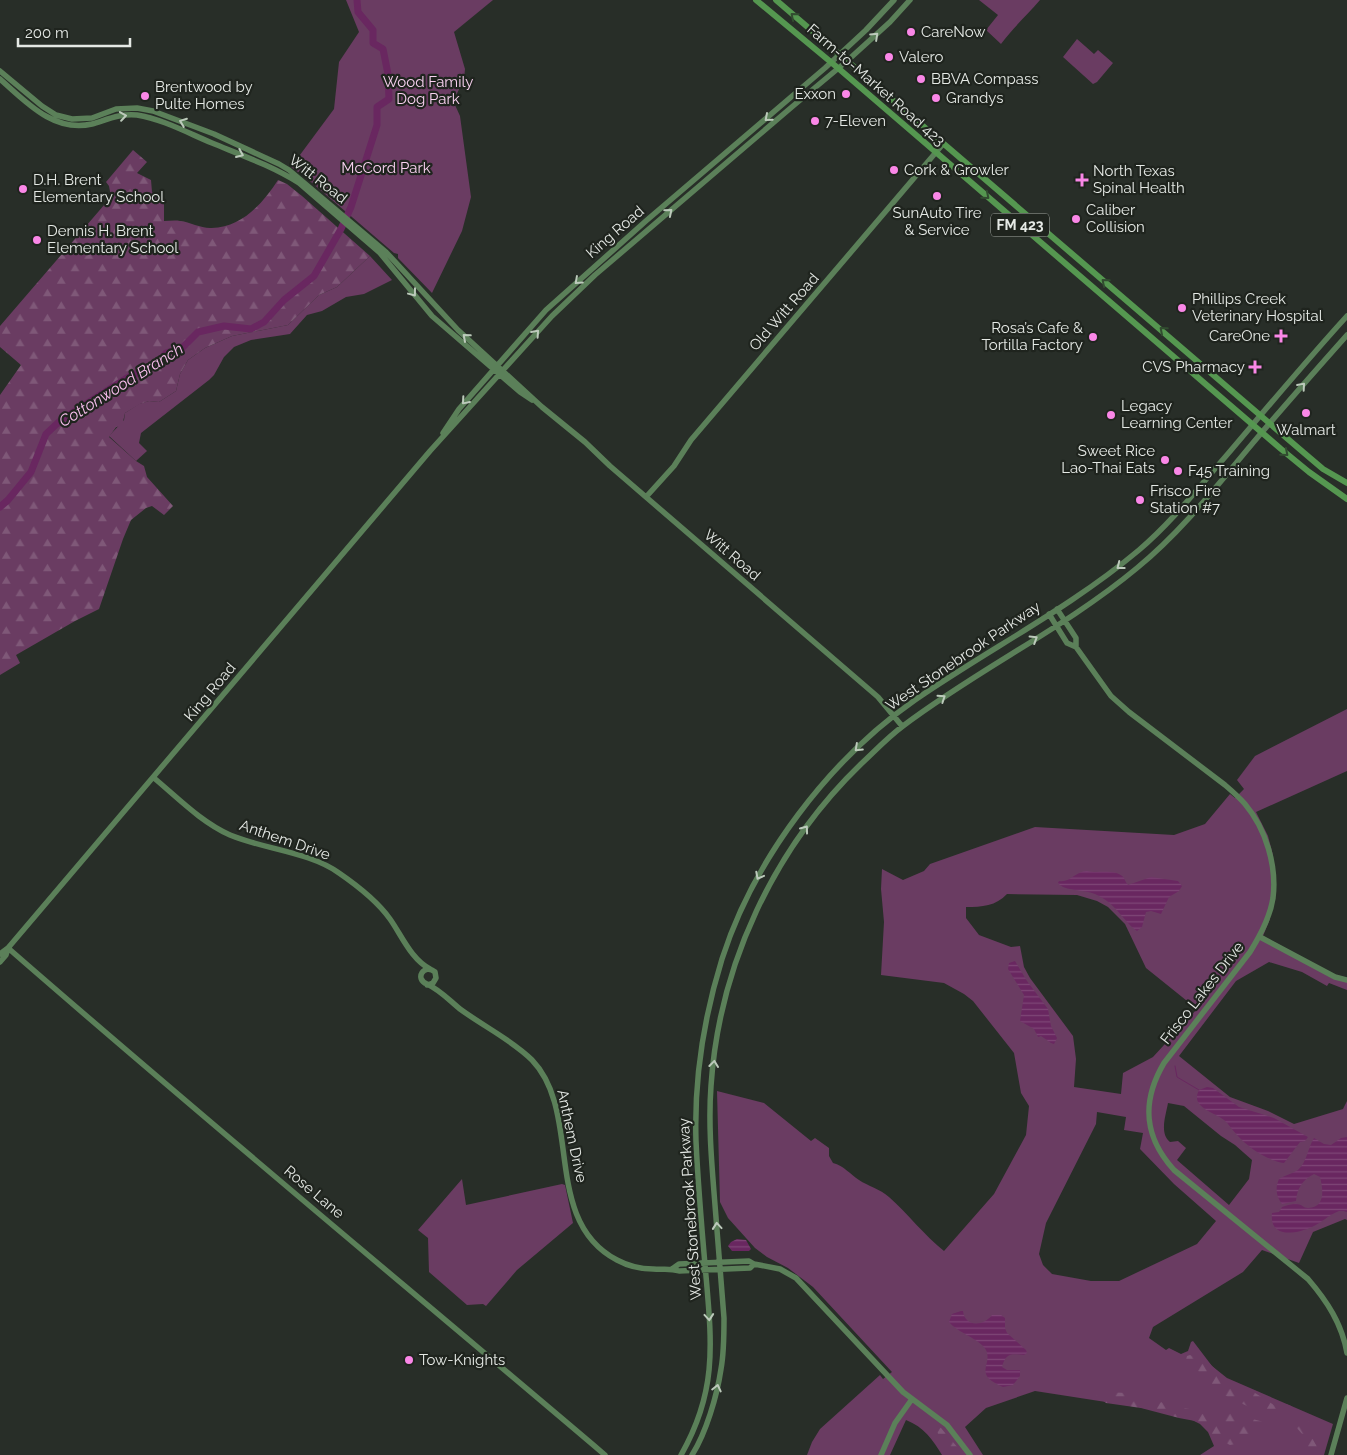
<svg xmlns="http://www.w3.org/2000/svg" width="1347" height="1455" font-family="Raleway,sans-serif">
  <style>
    .green { fill: #6a3c62; fill-rule: evenodd }
    .forest { fill: url(#forest-firs) }
    .water { fill: url(#water-rules) }
    .lines { fill: none; stroke-linecap: round; stroke-linejoin: round }
    .stream { stroke: #692760; stroke-width: 1 }
    .river { stroke: #692760; stroke-width: 7 }
    .secondary { stroke: #5b8059; stroke-width: 5.5 }
    .primary { stroke: #559750; stroke-width: 6 }
    .oneway { stroke: #324c30 }
    .oneway2 { stroke: #bccabb }
    .poi-dot { fill: #fa87e7; stroke: #1f241e; stroke-width: 2 }
    .labels { text-anchor: middle; dominant-baseline: central; stroke-width: 4.5; stroke-linejoin: round; paint-order: stroke }
    .shield { fill: #1f241e; stroke: #aaaea9; stroke-width: 1 }
    .shield-label { font-size: 14px; font-weight: bold; fill: #e5e9e5 }
    .poi-label { font-size: 15px; fill: #e5e9e5; stroke: #1f241e; text-anchor: start }
    .park-label { font-size: 15px; fill: #f9d1f0; stroke: #1f241e }
    .street-label { font-size: 15px; fill: #e5e9e5; stroke: #1f241e }
    .water-label { font-size: 16px; font-style: italic; fill: #f7bdec; stroke: #1f241e }
  </style>
  <defs>
    <pattern id="forest-firs" width="22" height="20" patternUnits="userSpaceOnUse" patternTransform="scale(1.25)"><rect width="22" height="20" fill="#6a3c62"/><path d="M5 1l3.5 6h-7zM16 11l3.5 6h-7z" fill="#7f5878"/></pattern>
    <pattern id="water-rules" width="6" height="5" patternUnits="userSpaceOnUse" patternTransform="scale(1.25)"><rect width="6" height="5" fill="#692760"/><path d="M0 2.5h6" fill="none" stroke="#7e4677"/></pattern>
  </defs>
  <rect width="100%" height="100%" fill="#282e28"/>
  <path class="green" d="M346 0H493L454 32 465 69 464 80 454 99 455 105 460 116 471 197 462 231 432 293 398 258V254L394 253 304 176 302 171 298 172 291 167 334 109 339 62 359 32Z
    M979 0H1040C1027 15 1013 28 1001 44L986 30 998 15Z
    M1077 39 1094 54 1098 50 1113 63 1097 82 1093 84 1063 57Z
    M370 256 392 280 364 294 346 297 322 311 307 315 290 334 251 340 234 347 224 357 214 375 209 380 141 433 139 443 147 451 136 461 109 436 124 420 125 413 139 404 149 401 159 402 176 391 180 374 188 360 205 348 232 336 288 325 319 295 337 287Z
    M1347 709V771L1256 812 1268 836 1273 855 1270 919 1263 936 1333 974 1347 978V990L1329 983 1327 986 1302 972 1269 962 1236 981 1179 1056 1230 1097 1268 1111 1294 1124 1343 1109 1347 1101V1220L1345 1219 1313 1232 1299 1263 1262 1250 1243 1272 1153 1327 1149 1338 1166 1350 1169 1348 1181 1354 1188 1351 1191 1342 1193 1341 1212 1366 1227 1378 1333 1424 1324 1455H1200L1214 1446 1208 1432 1200 1424 1186 1417 1138 1407 1035 1391 986 1408 965 1427 983 1455H942C933 1440 924 1427 906 1420L890 1455H807L812 1442 820 1429 880 1375 883 1379 892 1372 813 1287 788 1268 767 1257 755 1248 728 1218 720 1202 717 1091 764 1103 811 1141 815 1138 829 1148V1156L833 1163C844 1166 850 1174 859 1180 868 1186 880 1189 889 1197 908 1214 924 1235 944 1251L994 1194 1026 1135 1029 1106 1021 1093 1014 1053 973 1001 964 994 944 983 881 975 884 922 881 889 882 869 903 880 924 871 930 864 1035 827 1174 835 1205 824 1230 794 1235 798 1244 789 1237 780 1255 756ZM1007 894 1077 895 1097 901 1108 907 1125 924 1146 968 1197 1009 1153 1057 1123 1073 1121 1094 1074 1087 1076 1059 1073 1036 1030 978 1024 967 1020 946 1011 947 979 935 966 918V907C982 907 996 906 1007 894ZM1168 1103 1184 1106 1221 1136 1235 1145 1252 1160 1249 1179 1229 1205 1177 1160 1186 1148 1178 1141 1170 1142C1159 1133 1166 1115 1168 1103ZM1097 1112 1126 1117 1124 1130 1143 1133 1140 1149 1174 1184 1216 1221 1197 1244 1119 1281H1091L1052 1274 1043 1265 1039 1254 1046 1223 1096 1124Z
    M462 1179 466 1205 562 1184 565 1185 573 1223 517 1270 486 1306 483 1304 467 1305 429 1272 428 1238 418 1230Z"/>
  <path class="forest" d="M133 150 147 162 137 173 151 180 152 192 164 203V221C169 221 175 220 180 221 190 222 200 228 210 228 241 229 263 203 278 180L287 184 302 196 370 256 337 287 319 295 288 325 232 336 205 348 188 360 180 374 176 391 159 402 149 401 140 404 125 413 122 426 116 427 109 437 136 461 144 466 147 477 173 506 164 515 152 506 146 508 131 520 123 539 99 609 75 621 16 655 20 663 0 675V395L21 365 0 347V326L111 197 109 186 106 182Z
    M1190 1355 1209 1363 1229 1383 1255 1393 1274 1405 1286 1404 1291 1406 1293 1410 1288 1413 1281 1410 1275 1413H1269L1258 1408 1255 1409 1247 1406 1224 1395 1186 1360 1187 1356Z
    M1096 1392 1131 1393 1158 1404 1161 1402 1173 1407 1198 1410 1202 1414C1210 1411 1217 1414 1223 1411L1271 1424 1254 1437 1241 1443 1230 1445 1212 1436 1200 1423 1195 1421 1179 1418 1141 1408 1106 1403 1097 1396Z
    M1293 1413C1299 1413 1308 1422 1314 1426L1315 1430 1311 1432 1306 1431 1307 1435H1303L1296 1427 1295 1420 1291 1417Z
    M933 1424 941 1428 964 1455H949Z
    M1310 1436 1313 1439 1319 1450 1318 1455H1307L1306 1440Z"/>
  <path class="water" d="M1087 871C1097 874 1116 868 1124 878 1125 880 1126 883 1128 885L1151 877 1178 881 1182 886 1179 891 1169 897 1161 914 1151 911 1146 912 1142 927 1137 931C1121 919 1117 904 1095 894 1084 889 1065 892 1058 883L1059 881C1070 883 1076 871 1087 871Z
    M1015 961 1027 981 1048 1009 1051 1026 1057 1038 1054 1044 1051 1043 1041 1036 1038 1037 1034 1029 1020 1021 1024 995 1008 969 1009 963Z
    M1207 1087 1213 1088 1239 1107 1274 1118 1308 1137 1305 1141 1300 1142 1284 1163C1266 1160 1249 1148 1237 1135 1232 1130 1229 1124 1224 1120 1216 1114 1202 1110 1198 1102 1196 1098 1197 1094 1199 1090Z
    M1347 1137V1212C1344 1211 1343 1211 1339 1211 1330 1214 1321 1223 1312 1227 1296 1234 1269 1239 1272 1213L1279 1212 1282 1207C1286 1206 1293 1203 1297 1204 1302 1204 1303 1208 1308 1208 1326 1207 1323 1189 1320 1177L1314 1174C1302 1180 1297 1189 1296 1201L1282 1204C1276 1196 1275 1188 1279 1179 1285 1175 1292 1174 1298 1170 1307 1162 1308 1147 1314 1138L1324 1144 1331 1145 1341 1138Z
    M737 1239 746 1240 751 1249 749 1251H732L728 1246 731 1242Z
    M961 1311H963C965 1328 984 1326 992 1315H1001L1005 1318V1328L1007 1333 1026 1350 1027 1353 1024 1355C1012 1354 1006 1352 1002 1367L1007 1370H1020V1376L1013 1385 1003 1387C972 1374 993 1365 986 1350 980 1339 958 1333 949 1322L952 1314Z"/>
  <g class="lines">
    <path class="stream" d="M1175 1066 1177 1077 1199 1090"/>
    <path class="river" d="M0 507 8 500 31 472 46 434 61 420 127 378 158 363 166 353 182 348 198 332 224 326 251 329 264 322 284 300 314 276 341 229 351 207 377 125V107L389 99 388 74 383 49 373 43V30L358 12 357 0"/>
    <path class="secondary" d="M0 71 42 106 56 115 72 119 92 118 116 109 137 108 153 111 214 134 279 164 289 170 386 252 458 330 542 407 585 442 610 466 878 697 902 726
      M0 79C26 102 54 133 92 124 106 120 121 113 137 115 162 119 188 133 212 143 241 155 272 166 299 183L380 253 432 316 520 392 532 400
      M443 433 459 409 546 310 647 220 825 68 866 30 894 0
      M646 497 674 466 691 440 943 144
      M1057 609 1076 638V647
      M1049 614 1067 643 1076 647 1111 696 1129 712 1225 785C1232 791 1239 797 1245 804 1266 829 1277 866 1273 898 1270 918 1260 936 1250 952L1164 1063C1141 1102 1144 1137 1174 1170L1308 1279C1327 1301 1342 1324 1347 1353
      M154 778C178 798 201 822 230 835 263 849 310 852 339 873 355 884 378 902 390 919 402 936 411 959 430 969
      M1260 937 1335 977 1347 980
      M8 948C205 1120 406 1286 605 1455
      M0 954 8 948 430 451 552 316 595 275 793 106 847 61 890 22 910 0
      M0 962 6 955 8 948
      M427 985 433 983 436 978 435 972C424 963 414 979 427 984 440 990 449 1000 460 1009 483 1026 512 1040 532 1060 583 1113 541 1220 617 1260 628 1266 640 1269 653 1269 663 1270 670 1268 679 1271L750 1268 754 1264
      M672 1269 679 1264 749 1261 754 1264 780 1269 796 1278 903 1392 947 1425 970 1455
      M681 1455C717 1392 712 1345 706 1276 702 1231 698 1186 696 1141 694 1079 704 1017 722 959 754 859 829 760 915 700 989 649 1070 608 1139 550 1172 522 1198 488 1226 456 1266 409 1306 361 1347 316
      M692 1455C706 1433 717 1396 721 1369 724 1353 724 1335 724 1318 721 1281 718 1243 715 1205 712 1166 708 1126 711 1086 719 965 774 848 861 764 875 751 888 737 903 726 978 669 1065 628 1137 568 1181 532 1216 487 1252 444 1283 407 1315 371 1347 335
      M881 1455 895 1423 912 1399
      M1331 1455 1347 1398"/>
    <path class="primary" d="M756 0 838 68 1281 449 1309 472 1347 499
      M776 0 1303 452 1323 469 1347 483"/>
  </g>
  <defs><path id="oneway-chevron" d="M-2-3.5L2.5 0L-2 3.5" fill="none" stroke-width="1.6" stroke-linecap="round" stroke-linejoin="round" transform="scale(1.25)"/></defs>
  <g class="oneway">
    <use href="#oneway-chevron" transform="translate(794 16) rotate(-140)"/>
    <use href="#oneway-chevron" transform="translate(986 196) rotate(40)"/>
    <use href="#oneway-chevron" transform="translate(1105 282) rotate(-140)"/>
    <use href="#oneway-chevron" transform="translate(1163 330) rotate(-139)"/>
    <use href="#oneway-chevron" transform="translate(1285 453) rotate(40)"/>
  </g>
  <g class="oneway2">
    <use href="#oneway-chevron" transform="translate(875 36) rotate(-43)"/>
    <use href="#oneway-chevron" transform="translate(123 116) rotate(-8)"/>
    <use href="#oneway-chevron" transform="translate(768 118) rotate(139)"/>
    <use href="#oneway-chevron" transform="translate(183 122) rotate(-159)"/>
    <use href="#oneway-chevron" transform="translate(240 154) rotate(23)"/>
    <use href="#oneway-chevron" transform="translate(669 212) rotate(-40)"/>
    <use href="#oneway-chevron" transform="translate(578 281) rotate(138)"/>
    <use href="#oneway-chevron" transform="translate(413 293) rotate(53)"/>
    <use href="#oneway-chevron" transform="translate(536 333) rotate(-48)"/>
    <use href="#oneway-chevron" transform="translate(466 337) rotate(-139)"/>
    <use href="#oneway-chevron" transform="translate(1302 386) rotate(-49)"/>
    <use href="#oneway-chevron" transform="translate(465 401) rotate(131)"/>
    <use href="#oneway-chevron" transform="translate(1120 566) rotate(142)"/>
    <use href="#oneway-chevron" transform="translate(1034 639) rotate(-32)"/>
    <use href="#oneway-chevron" transform="translate(942 698) rotate(-34)"/>
    <use href="#oneway-chevron" transform="translate(858 748) rotate(137)"/>
    <use href="#oneway-chevron" transform="translate(805 829) rotate(-54)"/>
    <use href="#oneway-chevron" transform="translate(759 876) rotate(118)"/>
    <use href="#oneway-chevron" transform="translate(714 1064) rotate(-83)"/>
    <use href="#oneway-chevron" transform="translate(717 1226) rotate(-95)"/>
    <use href="#oneway-chevron" transform="translate(709 1317) rotate(85)"/>
    <use href="#oneway-chevron" transform="translate(717 1388) rotate(-77)"/>
  </g>
  <g class="poi-dot">
    <circle cx="911" cy="32" r="5"/>
    <circle cx="889" cy="57" r="5"/>
    <circle cx="921" cy="79" r="5"/>
    <circle cx="846" cy="94" r="5"/>
    <circle cx="145" cy="96" r="5"/>
    <circle cx="936" cy="98" r="5"/>
    <circle cx="815" cy="121" r="5"/>
    <circle cx="894" cy="170" r="5"/>
    <path d="M1079.5 172.5h5v5h5v5h-5v5h-5v-5h-5v-5h5z"/>
    <circle cx="23" cy="189" r="5"/>
    <circle cx="937" cy="196" r="5"/>
    <circle cx="1076" cy="219" r="5"/>
    <circle cx="37" cy="240" r="5"/>
    <circle cx="1182" cy="308" r="5"/>
    <path d="M1278.5 328.5h5v5h5v5h-5v5h-5v-5h-5v-5h5z"/>
    <circle cx="1093" cy="337" r="5"/>
    <path d="M1252.5 359.5h5v5h5v5h-5v5h-5v-5h-5v-5h5z"/>
    <circle cx="1306" cy="413" r="5"/>
    <circle cx="1111" cy="415" r="5"/>
    <circle cx="1165" cy="460" r="5"/>
    <circle cx="1178" cy="471" r="5"/>
    <circle cx="1140" cy="500" r="5"/>
    <circle cx="409" cy="1360" r="5"/>
  </g>
  <g class="labels">
    <rect class="shield" x="991" y="213.5" width="58" height="23" rx="4"/>
    <g class="shield-label">
      <text x="1020" y="225">FM 423</text>
    </g>
    <g class="poi-label">
      <text x="921" y="32">CareNow</text>
      <text x="899" y="57">Valero</text>
      <text x="931" y="79">BBVA Compass</text>
      <text x="155" y="87">Brentwood by<tspan x="155" dy="17">Pulte Homes</tspan></text>
      <text x="836" y="94" text-anchor="end">Exxon</text>
      <text x="946" y="98">Grandys</text>
      <text x="825" y="121">7-Eleven</text>
      <text x="904" y="170">Cork &amp; Growler</text>
      <text x="1093" y="171">North Texas<tspan x="1093" dy="17">Spinal Health</tspan></text>
      <text x="33" y="180">D.H. Brent<tspan x="33" dy="17">Elementary School</tspan></text>
      <text x="1086" y="210">Caliber<tspan x="1086" dy="17">Collision</tspan></text>
      <text x="937" y="213" text-anchor="middle">SunAuto Tire<tspan x="937" dy="17">&amp; Service</tspan></text>
      <text x="47" y="231">Dennis H. Brent<tspan x="47" dy="17">Elementary School</tspan></text>
      <text x="1192" y="299">Phillips Creek<tspan x="1192" dy="17">Veterinary Hospital</tspan></text>
      <text x="1083" y="328" text-anchor="end">Rosa’s Cafe &amp;<tspan x="1083" dy="17">Tortilla Factory</tspan></text>
      <text x="1270" y="336" text-anchor="end">CareOne</text>
      <text x="1245" y="367" text-anchor="end">CVS Pharmacy</text>
      <text x="1121" y="406">Legacy<tspan x="1121" dy="17">Learning Center</tspan></text>
      <text x="1306" y="430" text-anchor="middle">Walmart</text>
      <text x="1155" y="451" text-anchor="end">Sweet Rice<tspan x="1155" dy="17">Lao-Thai Eats</tspan></text>
      <text x="1188" y="471">F45 Training</text>
      <text x="1150" y="491">Frisco Fire<tspan x="1150" dy="17">Station #7</tspan></text>
      <text x="419" y="1360">Tow-Knights</text>
    </g>
    <g class="park-label">
      <text x="428" y="82">Wood Family<tspan x="428" dy="17">Dog Park</tspan></text>
      <text x="386" y="168">McCord Park</text>
    </g>
    <g class="street-label">
      <text transform="translate(876 85) rotate(41)">Farm-to-Market Road 423</text>
      <text transform="translate(318 179) rotate(38)">Witt Road</text>
      <text transform="translate(615 232) rotate(-41)">King Road</text>
      <text transform="translate(784 312) rotate(-49)">Old Witt Road</text>
      <text transform="translate(732 555) rotate(41)">Witt Road</text>
      <text transform="translate(963 656) rotate(-34)">West Stonebrook Parkway</text>
      <text transform="translate(210 692) rotate(-50)">King Road</text>
      <text transform="translate(285 840) rotate(19)">Anthem Drive</text>
      <text transform="translate(1202 993) rotate(-52)">Frisco Lakes Drive</text>
      <text transform="translate(572 1136) rotate(78)">Anthem Drive</text>
      <text transform="translate(314 1192) rotate(40)">Rose Lane</text>
      <text transform="translate(690 1209) rotate(-94)">West Stonebrook Parkway</text>
    </g>
    <g class="water-label">
      <text transform="translate(121 385) rotate(-32)">Cottonwood Branch</text>
    </g>
  </g>
  <path d="M18 38v8h112v-8" fill="none" stroke="#e5e9e5" stroke-width="2.5"/>
  <text x="25" y="38" font-size="15" fill="#e5e9e5" stroke="#1f241e" stroke-width="4" paint-order="stroke">200 m</text>
</svg>
